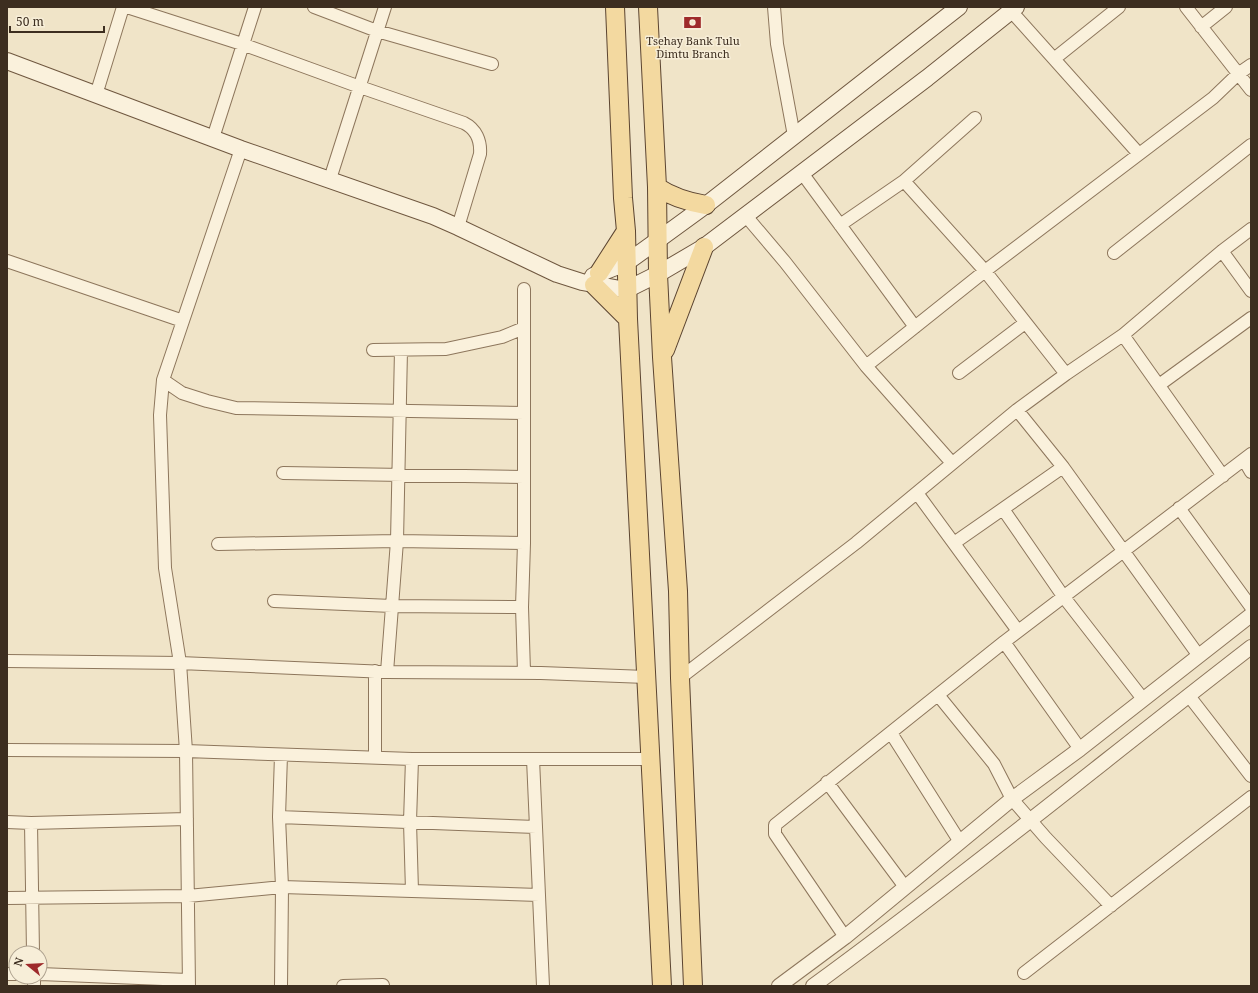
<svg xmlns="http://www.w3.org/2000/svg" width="1258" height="993" font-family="'Noto Serif',serif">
<rect width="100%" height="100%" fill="#f0e4c8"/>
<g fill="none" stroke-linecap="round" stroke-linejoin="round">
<defs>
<path id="minor" d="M 127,7 L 242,44 L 360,87 L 464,123 C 476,129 481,141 480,154 L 458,227
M 314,7 L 377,31 L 492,64
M 774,7 L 777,44 L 794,136
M 1186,7 L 1251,90
M 1011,11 L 1139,154
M 1201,27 L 1226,7
M 1054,59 L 1119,7
M 96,95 L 123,7
M 213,138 L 255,7
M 802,173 L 915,327
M 330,179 L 385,7
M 904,181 L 985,271 L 1066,374
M 746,216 L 785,262 L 866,366 L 952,463
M 840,225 L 904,181 L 975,118
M 1222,251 L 1251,291
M 1114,253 L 1251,145
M 7,261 L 183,321
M 1123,335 L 1223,476
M 373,350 L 446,349 L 502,337 L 524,328
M 866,366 L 985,271 L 1213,98 L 1238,74 L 1251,65
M 959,373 L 1025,323
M 163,380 L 182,393 L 207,401 L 236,408 L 524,413
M 1159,385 L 1251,318
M 1017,410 L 1063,467 L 1199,656
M 1244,460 L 1251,472
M 283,473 L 524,477
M 917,493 L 1018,631
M 1179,508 L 1251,607
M 1003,509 L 1063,596 L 1143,699
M 954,543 L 1063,467
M 218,544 L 397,541 L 524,543
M 274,601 L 392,606 L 522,607
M 1004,642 L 1080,749
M 7,661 L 180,663 L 387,672 L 541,673 L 646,677
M 387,672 L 397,541 L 401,350
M 524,672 L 522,607 L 524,543 L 524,289
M 680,678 L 856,543 L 1017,410 L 1066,374 L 1123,335 L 1222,251 L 1251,229
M 938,695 L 994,764 L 1012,799 L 1046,838 L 1111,906
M 1189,696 L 1251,776
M 891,733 L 960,842
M 7,750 L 186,751 L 412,759 L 651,759
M 375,758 L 375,671
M 412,759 L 410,822 L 412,891 L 539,895
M 533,759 L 543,986
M 827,782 L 905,887
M 279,817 L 536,827
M 7,822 L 31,823 L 187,819
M 31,823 L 33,953
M 7,898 L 188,896 L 282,887 L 412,891
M 845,937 L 775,834 L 775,825 L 1004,642 L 1251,454
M 1024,973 L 1251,797
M 7,974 L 16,974
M 40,974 L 188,980
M 34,977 L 34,986
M 189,986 L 186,751 L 180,663 L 165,568 L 160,415 L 163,380 L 241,149
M 281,986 L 282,887 L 279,817 L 281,755
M 343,986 L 383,985"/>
<path id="tertiary" d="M 779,986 L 845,937 L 1012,799 L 1080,749 L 1251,615
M 813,986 C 962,877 1105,760 1251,647"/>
<path id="secondary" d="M 7,61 L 241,149 L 433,216 L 458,227 L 557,274 L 582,282 L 626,290 L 658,274 L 704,247 L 927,78 L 1016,7
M 593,276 L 626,263 L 658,240 L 706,205 L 959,7"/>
<path id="primary" d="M 615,7 L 623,198 L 626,231 L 628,319 L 662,986
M 648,7 L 657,187 L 658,274 L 662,357 L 678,591 L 680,678 L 693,986
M 657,187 C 672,197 688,202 706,205
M 599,273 L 626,231
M 594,285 L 628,319
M 665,350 L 704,247"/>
</defs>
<use href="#minor" stroke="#8d765c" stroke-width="14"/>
<use href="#tertiary" stroke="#8d765c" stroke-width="16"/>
<use href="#secondary" stroke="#6f573f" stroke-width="18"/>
<use href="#primary" stroke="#5b4430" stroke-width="20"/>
<use href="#minor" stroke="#faf1dc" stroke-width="12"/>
<use href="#tertiary" stroke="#faf1dc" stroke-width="14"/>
<use href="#secondary" stroke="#faf1dc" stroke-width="16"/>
<use href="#primary" stroke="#f3d9a0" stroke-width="18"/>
</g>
<defs>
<symbol id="bank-bare" viewBox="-9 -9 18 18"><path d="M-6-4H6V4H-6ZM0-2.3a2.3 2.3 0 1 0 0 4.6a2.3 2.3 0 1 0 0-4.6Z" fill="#9e2a2b" stroke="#f7eed8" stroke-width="2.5" paint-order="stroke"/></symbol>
</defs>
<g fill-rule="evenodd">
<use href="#bank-bare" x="680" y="10" width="25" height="25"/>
</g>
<g text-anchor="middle" stroke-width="3" stroke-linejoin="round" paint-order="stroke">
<g font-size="11" fill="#3d2e20" stroke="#f7eed8">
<text x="693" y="45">Tsehay Bank Tulu<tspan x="693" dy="13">Dimtu Branch</tspan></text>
</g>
</g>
<rect width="1258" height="993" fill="none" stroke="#3d2e20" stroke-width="16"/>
<g transform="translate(28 965) rotate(288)"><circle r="19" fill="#f7eed8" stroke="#ada18e"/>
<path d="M0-3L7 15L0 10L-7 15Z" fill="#9e2a2b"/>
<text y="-6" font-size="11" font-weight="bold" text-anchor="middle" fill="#3d2e20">N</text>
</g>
<path d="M10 26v6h94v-6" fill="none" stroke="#3d2e20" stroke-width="2"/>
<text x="16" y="26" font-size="12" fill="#3d2e20" stroke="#f7eed8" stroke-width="3" paint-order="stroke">50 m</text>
</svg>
